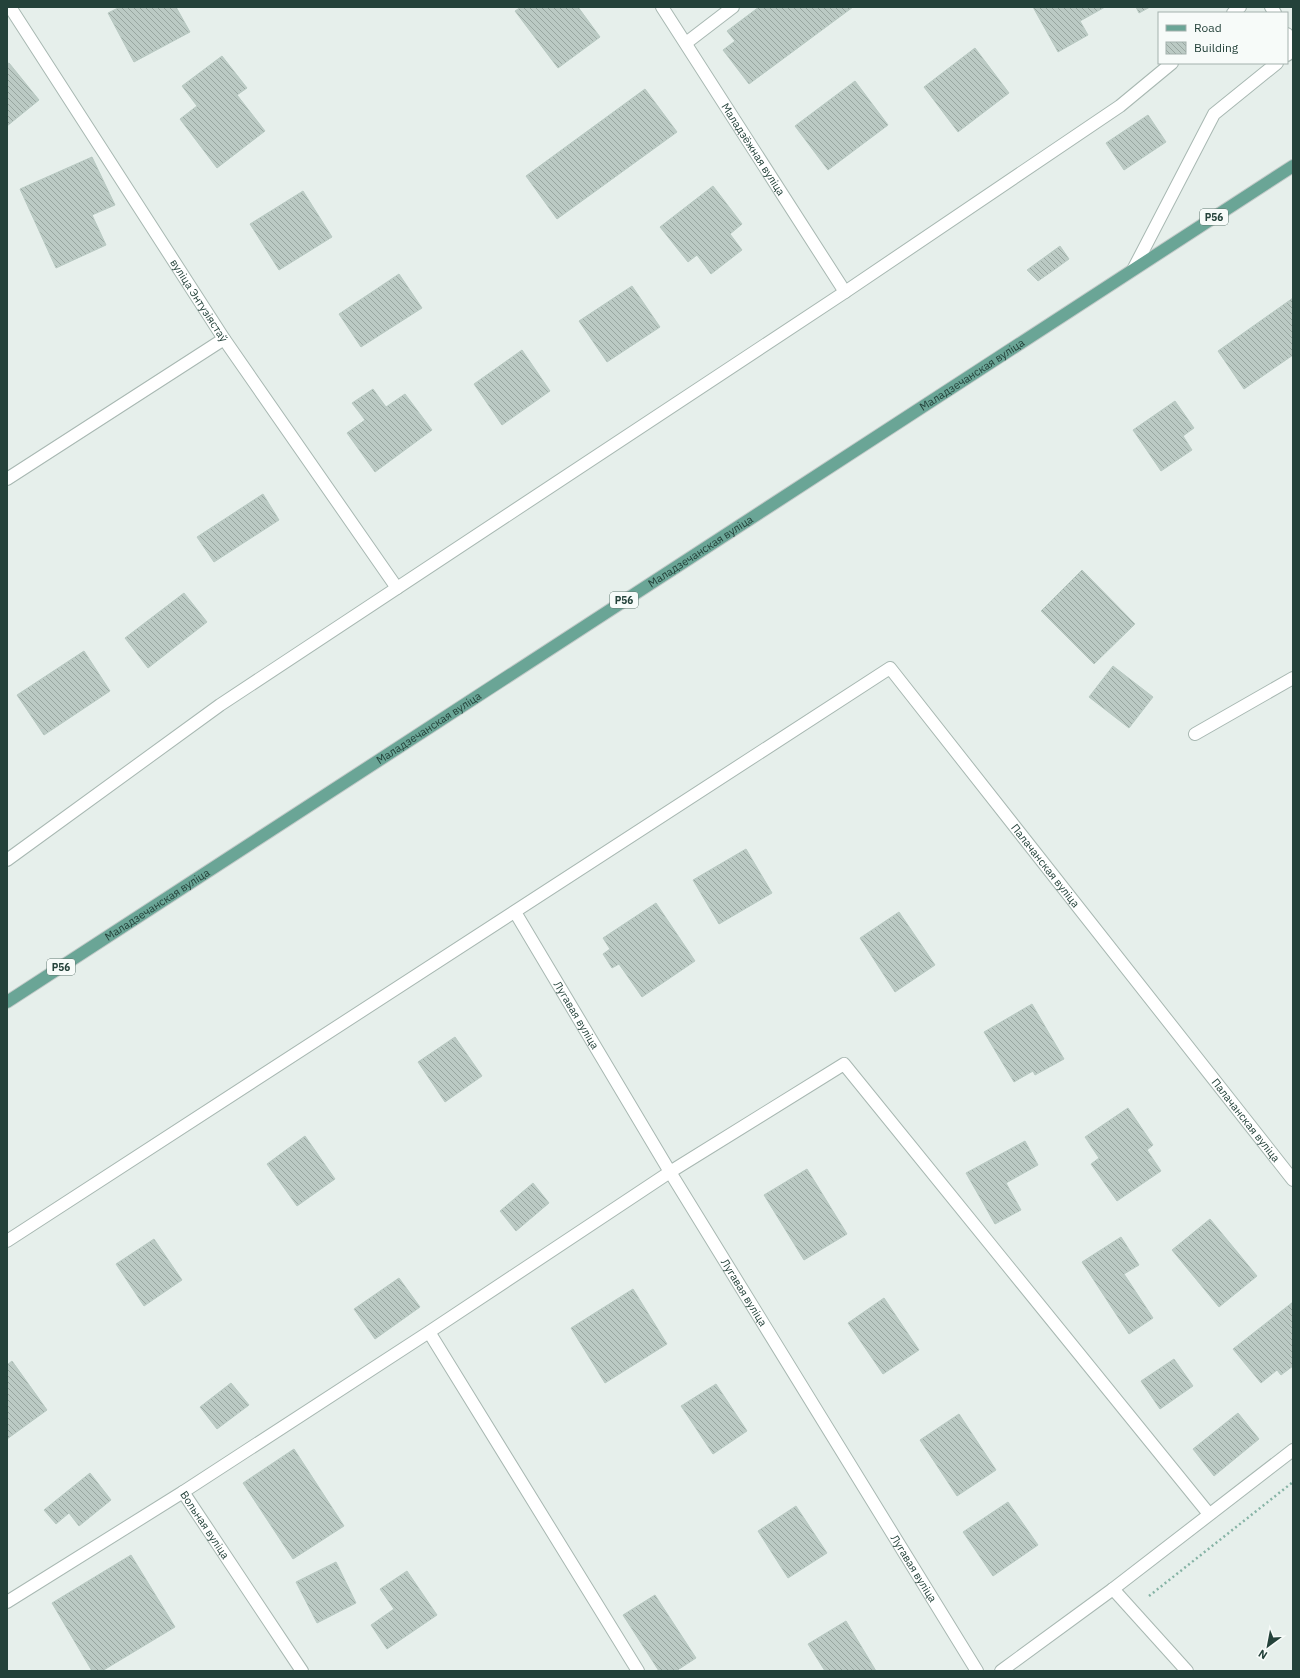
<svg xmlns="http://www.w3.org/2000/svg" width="1300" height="1678" font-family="'IBM Plex Sans',sans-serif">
<defs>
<pattern id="building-back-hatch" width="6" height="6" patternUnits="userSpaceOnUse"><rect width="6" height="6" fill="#bbcac4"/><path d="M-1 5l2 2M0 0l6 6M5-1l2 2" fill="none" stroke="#98a6a0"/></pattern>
</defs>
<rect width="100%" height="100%" fill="#e6efeb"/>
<path fill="url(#building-back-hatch)" stroke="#b8c9c2" d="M 120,7 L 176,7 L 190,32 L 134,62 L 108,13 Z
M 521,7 L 578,7 L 600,37 L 558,68 L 515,11 Z
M 759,7 L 853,7 L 749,84 L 723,50 L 735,41 L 727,31 Z
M 1033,7 L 1105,7 L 1080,21 L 1088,35 L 1058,52 Z
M 1136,7 L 1150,7 L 1139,13 Z
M 975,48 L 1009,93 L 958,132 L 924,87 Z
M 222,56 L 247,88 L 237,95 L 265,131 L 217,168 L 180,119 L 197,106 L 182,86 Z
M 9,63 L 39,100 L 7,126 L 7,64 Z
M 855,81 L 888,125 L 828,170 L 795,126 Z
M 645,89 L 677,132 L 557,219 L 526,176 Z
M 1148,115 L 1166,142 L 1124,170 L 1106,143 Z
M 92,157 L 115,205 L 92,215 L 106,245 L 56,268 L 20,189 Z
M 713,186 L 742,224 L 730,234 L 742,250 L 711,274 L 697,255 L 688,262 L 660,227 Z
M 303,191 L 332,237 L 279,270 L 250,224 Z
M 1060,246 L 1069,259 L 1051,272 L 1038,281 L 1027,270 Z
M 399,274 L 422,308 L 361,347 L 339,314 Z
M 632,286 L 660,327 L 607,362 L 579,321 Z
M 1293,298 L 1293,355 L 1244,389 L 1218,351 Z
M 522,350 L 550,391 L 502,425 L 474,384 Z
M 373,389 L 386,407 L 405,394 L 432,430 L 375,472 L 347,433 L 365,420 L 352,403 Z
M 1175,401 L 1194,428 L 1183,436 L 1192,450 L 1161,471 L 1133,430 Z
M 263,494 L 279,520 L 214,562 L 197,537 Z
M 1082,570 L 1135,624 L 1094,664 L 1041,611 Z
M 184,593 L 207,622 L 148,668 L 125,638 Z
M 84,651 L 110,691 L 44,735 L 17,695 Z
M 1113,666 L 1153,697 L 1129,728 L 1089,697 Z
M 746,849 L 772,893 L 719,924 L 693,880 Z
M 656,903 L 695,961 L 642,997 L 619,964 L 612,968 L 603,954 L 610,949 L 603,938 Z
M 899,912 L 935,965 L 895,992 L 860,938 Z
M 1032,1004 L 1064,1059 L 1035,1075 L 1033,1071 L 1014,1082 L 984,1032 Z
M 455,1037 L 482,1076 L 445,1102 L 418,1062 Z
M 1128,1108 L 1153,1145 L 1147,1150 L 1161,1171 L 1117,1201 L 1091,1164 L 1099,1158 L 1085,1137 Z
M 305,1136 L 335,1179 L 297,1206 L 267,1164 Z
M 1025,1141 L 1038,1165 L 1006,1183 L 1021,1210 L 995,1224 L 966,1173 Z
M 807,1169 L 847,1234 L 804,1260 L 764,1195 Z
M 533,1183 L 549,1203 L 516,1231 L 500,1211 Z
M 1210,1219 L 1257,1276 L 1219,1307 L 1172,1250 Z
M 1121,1237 L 1139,1265 L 1124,1274 L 1153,1318 L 1129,1334 L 1082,1262 Z
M 154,1239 L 182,1280 L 144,1306 L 116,1264 Z
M 399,1278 L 420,1307 L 375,1339 L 354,1309 Z
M 633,1289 L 667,1344 L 605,1383 L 571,1328 Z
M 884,1298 L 919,1350 L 883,1374 L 848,1323 Z
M 1293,1302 L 1293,1366 L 1281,1375 L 1277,1370 L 1261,1383 L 1233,1349 Z
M 1174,1359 L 1193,1386 L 1160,1409 L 1141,1381 Z
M 12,1361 L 47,1410 L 7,1439 L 7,1365 Z
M 231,1383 L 249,1405 L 217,1429 L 200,1407 Z
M 716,1384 L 747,1431 L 713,1454 L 681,1406 Z
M 1238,1413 L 1259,1439 L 1214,1476 L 1193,1449 Z
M 959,1414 L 996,1470 L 957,1496 L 920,1440 Z
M 294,1449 L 344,1526 L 293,1559 L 243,1483 Z
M 90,1473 L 111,1500 L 79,1526 L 69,1513 L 56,1524 L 44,1510 Z
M 1008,1502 L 1038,1545 L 993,1576 L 963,1532 Z
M 796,1506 L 827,1553 L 788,1578 L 758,1531 Z
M 131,1555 L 175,1627 L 102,1671 L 92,1671 L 52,1603 Z
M 336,1562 L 356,1603 L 317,1623 L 296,1582 Z
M 407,1571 L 437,1615 L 387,1649 L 371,1625 L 394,1609 L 380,1589 Z
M 655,1595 L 696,1658 L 676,1671 L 659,1671 L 623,1615 Z
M 846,1621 L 876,1671 L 825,1671 L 808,1644 Z"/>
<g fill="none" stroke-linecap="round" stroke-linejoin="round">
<defs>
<path id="lane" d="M 1287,55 L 1293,50
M 1134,268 L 1214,114 L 1277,63
M 7,479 L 224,339
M 429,1332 L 638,1671
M 183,1492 L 429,1332 L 670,1172 L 844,1064 L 1209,1514"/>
<g id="street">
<path id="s1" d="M 10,7 L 224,339 L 397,588"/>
<path id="s2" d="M 662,7 L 845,292"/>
<path d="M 1271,7 L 1275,13"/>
<path d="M 1233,13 L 1240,7"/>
<path d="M 1287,34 L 1293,44"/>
<path d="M 686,43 L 733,7"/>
<path d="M 1195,734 L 1293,678"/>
<path d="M 7,860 L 220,705 L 845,292 L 1120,106 L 1172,63"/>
<path id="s3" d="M 515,912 L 670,1172 L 977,1671"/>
<path id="s4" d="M 7,1241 L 890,668 L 1293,1180"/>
<path d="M 1113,1589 L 1187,1671"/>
<path id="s5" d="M 7,1602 L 183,1492 L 302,1671"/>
<path d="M 1001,1671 L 1113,1589 L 1293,1450"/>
</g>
<g id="primary">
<path id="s6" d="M 7,1002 L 1293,166"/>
</g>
</defs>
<use href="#lane" stroke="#a8b8b2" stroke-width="14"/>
<use href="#street" stroke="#a8b8b2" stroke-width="14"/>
<use href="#primary" stroke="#c2cac8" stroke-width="14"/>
<path stroke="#86b3a5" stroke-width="2.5" stroke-dasharray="2 3" stroke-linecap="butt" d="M 1149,1596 L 1293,1482"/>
<use href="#lane" stroke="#fff" stroke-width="12"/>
<use href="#street" stroke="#fff" stroke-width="12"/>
<use href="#primary" stroke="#6aa596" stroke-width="12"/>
</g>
<g text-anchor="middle" stroke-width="4" stroke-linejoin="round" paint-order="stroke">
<g fill="#f7fbf9" stroke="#637a73" stroke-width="1">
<rect x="1200" y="209" width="28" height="16" rx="3"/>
<rect x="610" y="592" width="28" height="16" rx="3"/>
<rect x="47" y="959" width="28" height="16" rx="3"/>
</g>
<g font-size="10" font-weight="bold" fill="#24423a">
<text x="1214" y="221">Р56</text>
<text x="624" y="604">Р56</text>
<text x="61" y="971">Р56</text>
</g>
<g font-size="11" fill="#24423a" stroke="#f7fbf9">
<text dy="4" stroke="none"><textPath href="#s2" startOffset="169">Маладзёжная вуліца</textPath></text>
<text dy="4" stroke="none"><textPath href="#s1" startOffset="349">вуліца Энтузіястаў</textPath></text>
<text dy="4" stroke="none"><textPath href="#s6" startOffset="1151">Маладзечанская вуліца</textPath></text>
<text dy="4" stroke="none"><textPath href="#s6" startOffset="827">Маладзечанская вуліца</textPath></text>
<text dy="4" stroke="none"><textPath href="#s6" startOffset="503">Маладзечанская вуліца</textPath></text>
<text dy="4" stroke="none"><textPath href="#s4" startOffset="1304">Палачанская вуліца</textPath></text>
<text dy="4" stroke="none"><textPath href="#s6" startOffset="179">Маладзечанская вуліца</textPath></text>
<text dy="4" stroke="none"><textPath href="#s3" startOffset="120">Лугавая вуліца</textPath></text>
<text dy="4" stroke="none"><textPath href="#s4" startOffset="1628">Палачанская вуліца</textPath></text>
<text dy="4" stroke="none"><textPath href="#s3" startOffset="444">Лугавая вуліца</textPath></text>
<text dy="4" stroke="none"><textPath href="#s5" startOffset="247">Вольная вуліца</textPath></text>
<text dy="4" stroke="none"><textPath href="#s3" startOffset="768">Лугавая вуліца</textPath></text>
</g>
</g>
<rect width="1300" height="1678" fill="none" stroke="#24423a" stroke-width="16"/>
<rect x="1158" y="12" width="130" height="52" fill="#f7fbf9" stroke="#a3b1ad"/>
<rect x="1166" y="25" width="20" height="6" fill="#6aa596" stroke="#a3b1ad"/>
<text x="1194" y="32" font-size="12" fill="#24423a">Road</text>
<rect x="1166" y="42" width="20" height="12" fill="url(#building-back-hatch)" stroke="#a3b1ad"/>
<text x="1194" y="52" font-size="12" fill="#24423a">Building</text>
<g transform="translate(1268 1646) rotate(212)" stroke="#f7fbf9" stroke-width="3" paint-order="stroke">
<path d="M0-3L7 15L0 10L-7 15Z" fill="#24423a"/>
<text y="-6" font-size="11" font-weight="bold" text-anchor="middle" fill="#24423a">N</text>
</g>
</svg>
